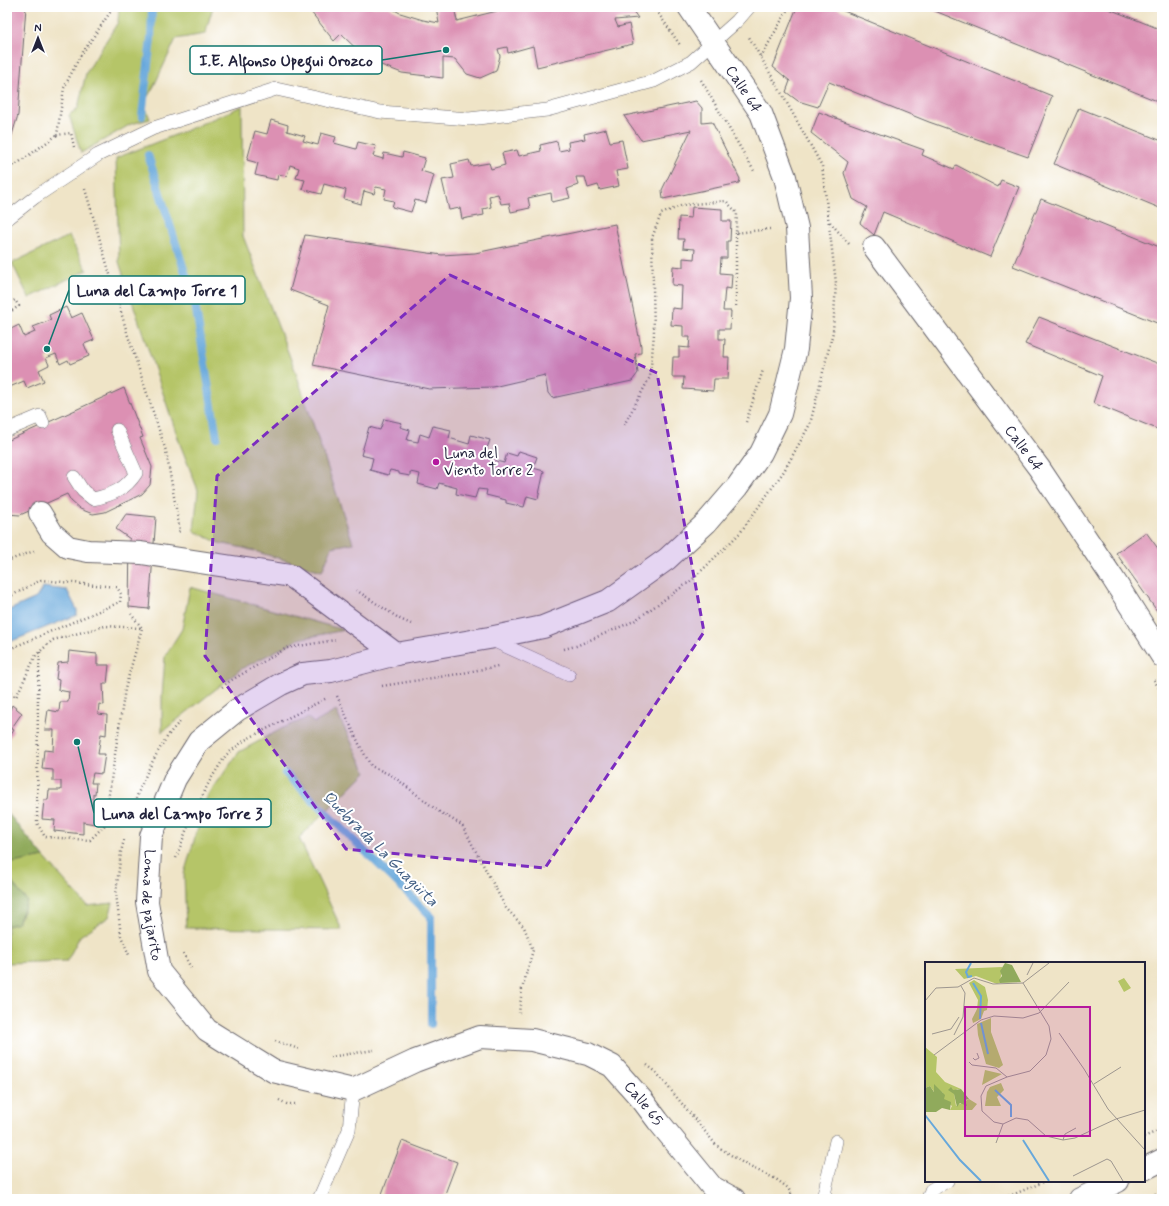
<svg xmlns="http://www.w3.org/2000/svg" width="1169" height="1206" font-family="Mynerve,sans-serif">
<rect width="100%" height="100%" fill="#fff"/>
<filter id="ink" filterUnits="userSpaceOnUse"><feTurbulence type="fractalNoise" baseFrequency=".025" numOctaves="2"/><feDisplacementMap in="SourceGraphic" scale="8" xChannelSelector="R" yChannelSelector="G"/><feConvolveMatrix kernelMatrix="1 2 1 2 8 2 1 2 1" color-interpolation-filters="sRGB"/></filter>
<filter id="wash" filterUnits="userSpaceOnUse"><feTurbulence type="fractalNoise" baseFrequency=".012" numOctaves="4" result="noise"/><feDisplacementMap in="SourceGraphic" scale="16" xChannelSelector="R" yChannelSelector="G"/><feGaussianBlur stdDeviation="0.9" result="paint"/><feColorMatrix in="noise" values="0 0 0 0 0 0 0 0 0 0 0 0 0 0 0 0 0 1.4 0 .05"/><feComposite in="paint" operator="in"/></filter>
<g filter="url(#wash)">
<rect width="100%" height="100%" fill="#efe4c7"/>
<path fill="#b5c567" stroke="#6c7451" d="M 119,7 L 213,7 L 205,34 L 176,39 L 154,86 L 144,103 L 150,119 L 131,124 L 81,153 L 69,115 L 78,108 L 86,73 L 118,22 Z
M 242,106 L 243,236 L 295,370 L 353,543 L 332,547 L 322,571 L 244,548 L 219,543 L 194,531 L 198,490 L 180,444 L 119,262 L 116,158 L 185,131 Z
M 69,236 L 87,270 L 29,298 L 12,263 Z
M 190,587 L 344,630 L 299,639 L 241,669 L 162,732 L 162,697 L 165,656 L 182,629 Z
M 336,711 L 366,772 L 299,838 L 342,930 L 186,928 L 184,874 L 207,797 L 239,752 L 283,728 L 308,718 L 314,723 Z
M 44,857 L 87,906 L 113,903 L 109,917 L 80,936 L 67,961 L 7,963 L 7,926 L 18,923 L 27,901 L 9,879 L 7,875 L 7,864 Z"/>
<path fill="#90aa5c" stroke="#59664c" d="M 7,812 L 44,857 L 7,864 Z
M 7,875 L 9,879 L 27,901 L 18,923 L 7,926 Z"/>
<path fill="#67a8db" stroke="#44658b" d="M 43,587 L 67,590 L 77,610 L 77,615 L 7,643 L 7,611 L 36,598 Z"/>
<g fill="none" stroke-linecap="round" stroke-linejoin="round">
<path stroke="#67a8db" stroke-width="8" d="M 142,116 L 151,39 L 152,7
M 148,155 L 195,304 L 217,437
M 285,773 L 431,916 L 431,1024"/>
</g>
<g id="blocks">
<path fill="#dc90b3" d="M 7,7 L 26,7 L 18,115 L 11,138 L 7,145 Z
M 307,7 L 389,7 L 400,13 L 423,20 L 439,23 L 436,7 L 454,7 L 457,21 L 513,7 L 630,7 L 638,18 L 615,20 L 618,27 L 629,24 L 633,44 L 537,67 L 533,46 L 508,53 L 507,47 L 498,49 L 500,56 L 496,71 L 480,78 L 467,74 L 455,59 L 443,58 L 443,78 L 402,73 L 368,60 L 341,34 L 334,41 Z
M 797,7 L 834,7 L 1052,96 L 1028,157 L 929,122 L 829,82 L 818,107 L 798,101 L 786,92 L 790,81 L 773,67 Z
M 925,7 L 1104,7 L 1162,30 L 1162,103 Z
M 696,101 L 702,108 L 702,123 L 712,122 L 740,179 L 739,183 L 663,199 L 662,190 L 691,130 L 641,140 L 624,116 Z
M 1079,108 L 1162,141 L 1162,209 L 1054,164 Z
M 819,112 L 924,150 L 922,155 L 954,169 L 956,165 L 998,187 L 1001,180 L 1019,187 L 990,257 L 883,212 L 874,235 L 860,223 L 867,207 L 853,199 L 844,173 L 848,162 L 811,133 Z
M 271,120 L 288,125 L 287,131 L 305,136 L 303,141 L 318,145 L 321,133 L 336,137 L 334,143 L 356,149 L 358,142 L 376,146 L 373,156 L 383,159 L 384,153 L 402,157 L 403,152 L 425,158 L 421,171 L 434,175 L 426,203 L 415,200 L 411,212 L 392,207 L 394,201 L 384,199 L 386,189 L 376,187 L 374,194 L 364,191 L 361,204 L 344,199 L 346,190 L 324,184 L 321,194 L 302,189 L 305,180 L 296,178 L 299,168 L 290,165 L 287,176 L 278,174 L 277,180 L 255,175 L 258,163 L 247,160 L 255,131 L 267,134 Z
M 606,129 L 610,142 L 622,140 L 628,169 L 616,171 L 619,186 L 600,190 L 598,185 L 588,188 L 585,177 L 576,177 L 578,185 L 567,189 L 570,198 L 552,202 L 551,193 L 528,198 L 530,208 L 511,212 L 509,203 L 501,204 L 498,194 L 489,196 L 491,207 L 483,209 L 484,215 L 462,219 L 460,208 L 449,210 L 442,180 L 454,178 L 451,164 L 469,160 L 471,166 L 489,163 L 491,169 L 505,165 L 502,153 L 517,150 L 519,156 L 541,151 L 540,145 L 557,141 L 559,151 L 569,149 L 568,142 L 585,139 L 584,134 Z
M 1041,199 L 1162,248 L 1162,325 L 1013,266 Z
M 692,207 L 722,209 L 722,221 L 731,221 L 730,241 L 727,241 L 727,258 L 721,258 L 720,273 L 732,274 L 731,289 L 725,288 L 723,311 L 731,311 L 730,329 L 719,329 L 719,339 L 725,339 L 724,357 L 729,357 L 728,379 L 714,379 L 713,391 L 683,389 L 684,377 L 672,377 L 673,357 L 679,357 L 679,347 L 689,348 L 690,337 L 683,337 L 683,326 L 671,325 L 672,308 L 681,309 L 682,286 L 672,285 L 673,266 L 683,267 L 683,258 L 694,259 L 695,249 L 683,248 L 684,239 L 678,239 L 679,217 L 691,218 Z
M 615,224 L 641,346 L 641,353 L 635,354 L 638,373 L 632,381 L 552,398 L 548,393 L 545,375 L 493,387 L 429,389 L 313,365 L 329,305 L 290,290 L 305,235 L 442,255 L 475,253 Z
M 66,307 L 71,318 L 82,313 L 94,340 L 84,344 L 89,356 L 70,364 L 68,360 L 60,364 L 56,354 L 46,358 L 49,365 L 39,370 L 44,381 L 27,388 L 24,381 L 7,388 L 7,331 L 19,325 L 24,337 L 35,332 L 33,327 L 51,320 L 49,315 Z
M 1039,317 L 1162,365 L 1162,431 L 1093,403 L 1102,376 L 1025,344 Z
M 124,388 L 143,437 L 140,438 L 152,467 L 150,485 L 142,494 L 105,512 L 93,514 L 80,509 L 71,501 L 67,494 L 20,515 L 7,514 L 7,441 Z
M 384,419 L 402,423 L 400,427 L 410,430 L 407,440 L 418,442 L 420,434 L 429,437 L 433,426 L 451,430 L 449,438 L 469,444 L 471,435 L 490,440 L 486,451 L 497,453 L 496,461 L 504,463 L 507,453 L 517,456 L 519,451 L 537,457 L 533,468 L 544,471 L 538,499 L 527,496 L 524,507 L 506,503 L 506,500 L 486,495 L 487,490 L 478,489 L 475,498 L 456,494 L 457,488 L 439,483 L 437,489 L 418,484 L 420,474 L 410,472 L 410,476 L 399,474 L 399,472 L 390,470 L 388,475 L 370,470 L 373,458 L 361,455 L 369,427 L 380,430 Z
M 126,514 L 156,517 L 149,609 L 129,607 L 130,539 L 116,529 Z
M 1146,532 L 1162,554 L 1162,618 L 1116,553 Z
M 69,651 L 97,654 L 97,665 L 109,665 L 107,684 L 103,684 L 104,705 L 99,704 L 98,714 L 107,715 L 106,735 L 101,734 L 98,754 L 105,754 L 102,774 L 93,773 L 91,783 L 96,783 L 95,794 L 93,794 L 93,804 L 97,805 L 95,824 L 83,822 L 83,834 L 54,831 L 55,820 L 42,819 L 44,800 L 48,800 L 49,790 L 61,790 L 61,781 L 53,781 L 53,770 L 42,769 L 44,750 L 53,751 L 54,730 L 45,730 L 48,710 L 59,712 L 60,702 L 68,702 L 69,692 L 58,690 L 59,680 L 56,679 L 58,663 L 68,662 Z
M 12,705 L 22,713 L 11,729 L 14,730 L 7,741 L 7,708 L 10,710 Z
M 402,1141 L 457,1162 L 443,1199 L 380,1199 Z"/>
</g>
</g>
<g filter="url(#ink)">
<use href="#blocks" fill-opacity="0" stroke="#6a666c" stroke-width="1"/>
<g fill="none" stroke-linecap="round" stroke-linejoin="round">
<defs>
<path id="service" d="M 7,219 L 35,197 L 98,155 L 154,128 L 276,89 L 380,112 L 469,119 L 547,110 L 654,81 L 691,62 L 737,21 L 749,7
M 7,430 L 40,416 L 43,423
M 74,477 L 83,491 L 93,499 C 112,495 126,489 136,473 L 117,430
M 490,639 L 569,675
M 319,1199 L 349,1130 L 353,1090
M 823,1199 L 836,1141
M 928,1199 L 931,1190 L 947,1181"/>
<g id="minor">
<path id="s1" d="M 874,247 L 1039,468 L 1112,577 L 1162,656"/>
<path d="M 40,513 L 52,533 L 68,547 L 88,551 L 141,553 L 291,576 L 396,654 L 489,638 L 543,627 L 608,601 L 667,559 L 706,523 L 737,487 L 761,453 L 780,414 L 796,349 L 801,298 L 797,228 L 785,177 L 761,113 L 689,7"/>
<path id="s2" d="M 396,654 L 331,671 L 303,674 L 281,684 L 237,710 L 199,741 L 175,779 L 151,836 L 147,902 L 159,971 L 207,1030 L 273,1071 L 353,1090 L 415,1061 L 480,1037 L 532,1040 L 588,1054 L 612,1066 L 643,1101 L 658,1121 L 712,1187 L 734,1199"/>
<path d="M 1144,1169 L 1162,1160"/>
<path d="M 1080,1199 L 1118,1181"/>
</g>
</defs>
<use href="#service" stroke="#6a666c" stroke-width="14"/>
<use href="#minor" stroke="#6a666c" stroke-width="24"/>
<path stroke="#6a666c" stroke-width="2.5" stroke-dasharray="1 3" stroke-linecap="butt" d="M 654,7 L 680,45
M 761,57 L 789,7
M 701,80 L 754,171
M 74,147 L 71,133 L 57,135 L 64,88 L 79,58 L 111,11 L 112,7
M 7,171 L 57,135
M 85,189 L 128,336 L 166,451 L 180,531 L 178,532
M 830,222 L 849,244
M 736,233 L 736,306
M 7,278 L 10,273
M 7,305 L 15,300 L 19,306 L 7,314
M 746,422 L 763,370
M 624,425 L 650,377 L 654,334 L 652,238 L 661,214 L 683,205 L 726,201 L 737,213 L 736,233 L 770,229
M 7,561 L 34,551
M 356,590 L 400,619 L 411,624
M 7,601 L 9,597 L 41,580 L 117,587 L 121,594 L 120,602 L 7,650
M 564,649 L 576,646 L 634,621 L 692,580 L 740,533 L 784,471 L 810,424 L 833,332 L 836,283 L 822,166 L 782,94 L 749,37
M 40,652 L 38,693 L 37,823 L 45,837 L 90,840 L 104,826 L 125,689 L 142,628
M 1154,680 L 1162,693
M 382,686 L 458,674 L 498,666
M 222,687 L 230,681 L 287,648 L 335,640
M 7,691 L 16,697 L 36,655 L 53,640 L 105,626 L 142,628 L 131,614
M 337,696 L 360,746 L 371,766 L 393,776 L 438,811 L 462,825 L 506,908 L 524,927 L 533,950 L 522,989 L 519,1013
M 131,814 C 137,791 161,738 180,722
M 124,840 L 121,852 L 116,893 L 121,936 L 129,955
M 176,858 L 186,831 L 209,782 L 226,755 L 245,740 L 327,698
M 183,953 L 191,968
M 275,1041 L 299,1049
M 330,1057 L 374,1050
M 647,1065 L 655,1071 L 717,1146 L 748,1166 L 776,1179 L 788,1188 L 794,1199
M 279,1100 L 287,1104 L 297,1104
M 1144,1137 L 1162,1129
M 997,1199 L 1012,1195 L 1046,1181
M 1144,1199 L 1162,1191"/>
<use href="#service" stroke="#fff" stroke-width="13"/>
<use href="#minor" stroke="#fff" stroke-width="22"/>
</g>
</g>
<path fill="#7b2cbf" fill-opacity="0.2" stroke="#7b2cbf" stroke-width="3" stroke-dasharray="8 5" stroke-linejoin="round" d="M 450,275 L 657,373 L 704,632 L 545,868 L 346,849 L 205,656 L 217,476 Z"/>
<circle fill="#b5179e" stroke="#fff" stroke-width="1.5" cx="436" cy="462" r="4"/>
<g text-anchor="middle" stroke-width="4" stroke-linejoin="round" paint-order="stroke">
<g font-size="15" fill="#22223b" stroke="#fff">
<text transform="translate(744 89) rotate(57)" y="5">Calle 64</text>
<text dy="5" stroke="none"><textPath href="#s1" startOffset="251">Calle 64</textPath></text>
<text dy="5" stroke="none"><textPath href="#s2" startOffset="396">Loma de pajarito</textPath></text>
<text dy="5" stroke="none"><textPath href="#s2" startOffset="1022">Calle 65</textPath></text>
</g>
<g font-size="15" fill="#22223b" stroke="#fff" text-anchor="start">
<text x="444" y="458">Luna del<tspan x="444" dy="17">Viento Torre 2</tspan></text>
</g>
<g font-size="16" font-style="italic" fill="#415e83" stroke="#fff">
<text transform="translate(381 848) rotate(45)" y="6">Quebrada La Guagüita</text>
</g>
</g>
<g transform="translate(925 962)">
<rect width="220" height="220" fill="#efe4c7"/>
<path d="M 77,5 L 75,21 L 72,22 L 51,14 L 39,17 L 30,7 ZM 199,16 L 206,26 L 199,30 L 193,19 ZM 49,18 L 60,25 L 63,38 L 62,48 L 59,49 L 56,57 L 48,61 L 47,57 L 52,47 L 53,38 L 44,21 ZM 66,56 L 66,70 L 78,103 L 74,106 L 61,102 L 53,73 L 52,62 ZM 0,85 L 12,95 L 11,110 L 20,120 L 36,127 L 32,127 L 29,131 L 31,144 L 44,137 L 52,142 L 47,148 L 25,148 L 27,144 L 18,137 L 18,131 L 10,126 L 10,131 L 5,124 L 0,126 ZM 60,108 L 77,112 L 57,123 ZM 76,121 L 79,128 L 72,135 L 76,144 L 60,144 L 62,130 L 65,125 Z" fill="#b5c567"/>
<path d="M 80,1 L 87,3 L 96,20 L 75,21 L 74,18 L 77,14 L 75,9 ZM 9,122 L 20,133 L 19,137 L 26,140 L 25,148 L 17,146 L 11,150 L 0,150 L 0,126 L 5,124 L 9,130 ZM 26,125 L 28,128 L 36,127 L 44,137 L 40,138 L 42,144 L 35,141 L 32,145 L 29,132 L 23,128 Z" fill="#90aa5c"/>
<path fill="none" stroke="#67a8db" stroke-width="2" d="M 46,1 L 41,10 L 43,15 L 47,14M 48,21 L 56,34 L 55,57M 56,61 L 63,92M 70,128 L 86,143 L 86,155M 0,153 L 35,198 L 56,219M 98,178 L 124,219"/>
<path fill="none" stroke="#9d968f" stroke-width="1" d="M 102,13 L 108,1M 0,39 L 11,26 L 33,25 L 49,16 L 68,22 L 98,21 L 124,1M 134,71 L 159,107 L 183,147 L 220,188M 7,72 L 26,67 L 34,55M 29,73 L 38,55 L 40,31 L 36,24M 9,93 L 56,58 L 69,54 L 98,56 L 114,51 L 144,20M 48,96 L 50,98 L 54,96 L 52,91M 44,100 L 47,103 L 71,106 L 82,115 L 105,109 L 121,93 L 126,77 L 124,64 L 98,21M 82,115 L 61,124 L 56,134 L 57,149 L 69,160 L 78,162 L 91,156 L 103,158 L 121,174 L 138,178 L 150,176 L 191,157 L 220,148M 169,122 L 196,105M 138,178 L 140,172 L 151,166M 71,181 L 78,162M 148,214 L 182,197 L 186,199 L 198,219"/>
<path fill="#b5179e" fill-opacity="0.15" stroke="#b5179e" stroke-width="2" d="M 40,45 L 165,45 L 165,174 L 40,174 Z"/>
<rect width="220" height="220" fill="none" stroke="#22223b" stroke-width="2"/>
</g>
<path fill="none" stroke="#0f766e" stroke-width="1.5" d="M446 50L382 60M47 349L69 290M77 742L94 813"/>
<g fill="#0f766e" stroke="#fff" stroke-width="1.5">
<circle cx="446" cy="50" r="4"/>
<circle cx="47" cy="349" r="4"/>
<circle cx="77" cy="742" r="4"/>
</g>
<g fill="#fff" stroke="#0f766e" stroke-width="1.5">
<rect x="190" y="46" width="192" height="28" rx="4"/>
<rect x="69" y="276" width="176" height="28" rx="4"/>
<rect x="94" y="799" width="177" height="28" rx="4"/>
</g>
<g font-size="16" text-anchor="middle" font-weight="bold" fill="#22223b">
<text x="286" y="66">I.E. Alfonso Upegui Orozco</text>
<text x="157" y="296">Luna del Campo Torre 1</text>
<text x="182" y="819">Luna del Campo Torre 3</text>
</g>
<rect width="1169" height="1206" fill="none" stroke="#fff" stroke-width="24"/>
<g transform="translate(38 38)" stroke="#ffffff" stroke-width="3" paint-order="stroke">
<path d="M0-3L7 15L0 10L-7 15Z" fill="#22223b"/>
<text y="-6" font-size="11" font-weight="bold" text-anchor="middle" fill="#22223b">N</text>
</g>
</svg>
